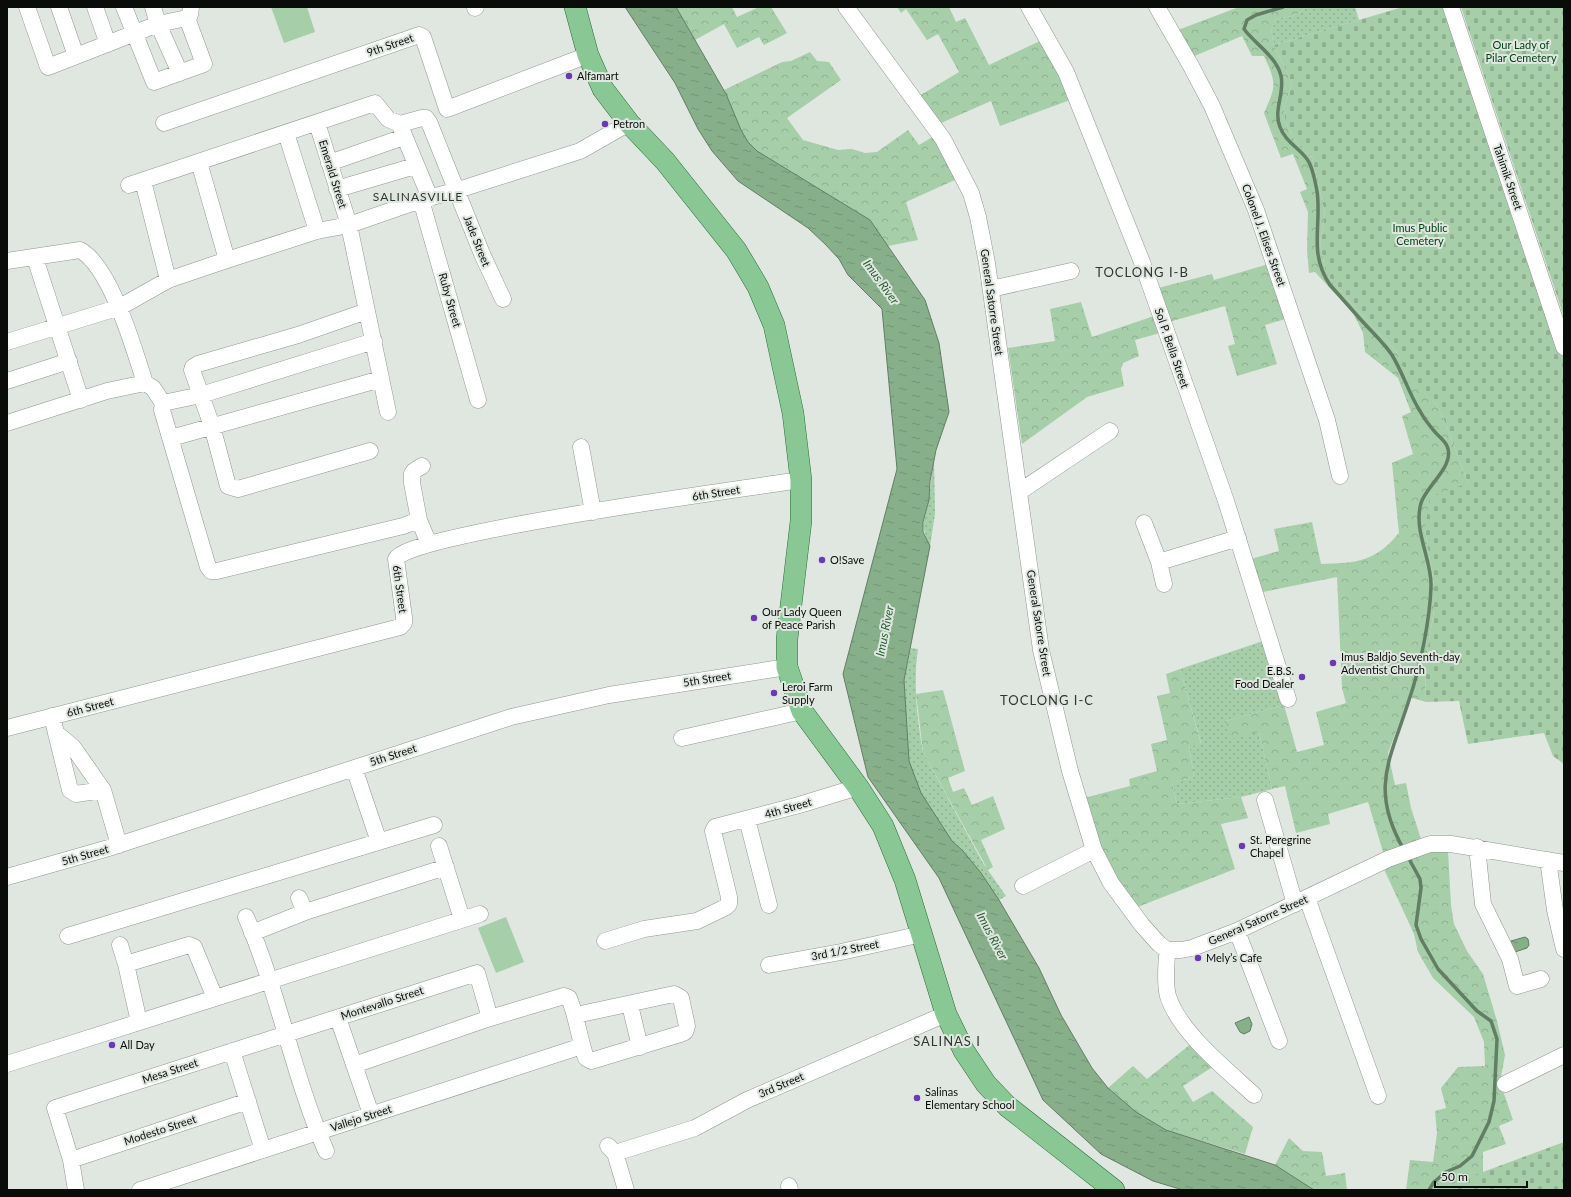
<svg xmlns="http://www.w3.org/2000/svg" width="1571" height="1197" font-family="Lato,sans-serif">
<defs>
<pattern id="grass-dots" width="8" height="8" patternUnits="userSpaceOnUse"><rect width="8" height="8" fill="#a6cea8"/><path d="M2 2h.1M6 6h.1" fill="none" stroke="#8eb08f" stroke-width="1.8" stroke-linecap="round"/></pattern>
<pattern id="forest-crowns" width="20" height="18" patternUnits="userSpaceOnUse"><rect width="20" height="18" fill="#a6cea8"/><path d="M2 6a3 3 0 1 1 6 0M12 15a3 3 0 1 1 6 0" fill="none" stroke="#8eb08f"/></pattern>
<pattern id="cemetery-stones" width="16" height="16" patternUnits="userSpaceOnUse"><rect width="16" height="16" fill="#a6cea8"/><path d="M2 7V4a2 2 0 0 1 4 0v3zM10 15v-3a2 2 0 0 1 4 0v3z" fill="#8eb08f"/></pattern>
<pattern id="water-ripples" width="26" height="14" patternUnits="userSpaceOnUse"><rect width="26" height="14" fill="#87af8a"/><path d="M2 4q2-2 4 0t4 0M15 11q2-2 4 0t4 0" fill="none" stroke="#739576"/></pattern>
</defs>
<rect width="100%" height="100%" fill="#e0e7e1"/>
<path fill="url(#grass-dots)" d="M 1306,7 L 1355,7 L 1359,20 L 1274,45 L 1271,30 L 1276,19 C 1287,17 1299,16 1306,7 Z
M 934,461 L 935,514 L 930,546 C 919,522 925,522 929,500 C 931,487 931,474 934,461 Z
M 1263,641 L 1284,705 L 1226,721 L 1259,732 L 1272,789 L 1241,797 L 1177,804 L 1172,783 L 1194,777 L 1189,746 L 1201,743 L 1180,669 Z
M 911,648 L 918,649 C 913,683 917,719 923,752 L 983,863 L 1006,896 L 999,900 L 981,873 L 963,851 L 952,841 L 936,818 L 920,793 L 914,776 L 909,761 L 907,741 L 904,680 Z"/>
<path fill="url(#forest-crowns)" d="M 676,7 L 732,7 L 737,17 L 759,7 L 771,7 L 787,33 L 764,45 L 759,37 L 737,48 L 724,24 L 695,40 Z
M 897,7 L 949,7 L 956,22 L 965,18 L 989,65 L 1042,40 L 1070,100 L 1000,126 L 991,101 L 941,123 L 919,96 L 959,72 L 938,34 L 927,40 L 906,9 L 901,13 Z
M 1239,7 L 1306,7 C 1299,16 1287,17 1276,19 L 1271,30 L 1274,45 L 1292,83 L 1284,108 L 1285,121 L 1297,144 L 1312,158 L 1325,213 L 1320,243 L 1326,273 L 1347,299 L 1396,351 L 1412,382 L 1435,403 L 1444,420 L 1468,483 L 1425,530 L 1434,585 L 1434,611 L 1425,665 L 1426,702 L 1409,697 L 1388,753 L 1395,785 L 1406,783 L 1411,808 L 1421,839 L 1384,855 L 1368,802 L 1328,814 L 1330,824 L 1296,833 L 1285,786 L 1272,789 L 1259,732 L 1231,739 L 1226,721 L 1284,705 L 1297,752 L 1324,745 L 1316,712 L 1346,703 L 1342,688 L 1337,577 L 1263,592 L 1251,559 L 1279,551 L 1274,529 L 1312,522 L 1321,564 C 1357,563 1375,562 1399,533 L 1392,463 L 1413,454 L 1402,416 L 1411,412 L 1398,378 L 1365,352 L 1363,333 L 1353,313 L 1315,272 L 1309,273 L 1307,250 L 1308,212 L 1300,192 L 1307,189 L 1293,154 L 1281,158 L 1264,113 C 1276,86 1277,84 1264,56 L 1252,56 L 1242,36 L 1192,57 L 1178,30 Z
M 810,52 L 817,61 L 829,62 L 841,80 L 787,118 L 803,140 L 838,150 L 852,149 L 865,153 L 877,152 L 908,130 L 919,145 L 934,136 L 957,179 L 906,202 L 918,240 L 888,246 L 870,220 L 757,151 L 748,142 L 741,130 L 724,90 L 782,62 L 791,61 Z
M 1272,263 L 1289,318 L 1265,325 L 1277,364 L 1237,376 L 1228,346 L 1235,344 L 1225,306 L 1169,322 L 1158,288 L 1212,274 L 1214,280 Z
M 1081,302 L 1092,337 L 1154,316 L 1160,333 L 1135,340 L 1139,356 L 1123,363 L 1121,369 L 1124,386 L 1087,397 L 1022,444 L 1008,348 L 1055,341 L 1050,309 Z
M 1180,669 L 1201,744 L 1189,747 L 1194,777 L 1172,783 L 1177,804 L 1241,797 L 1248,818 L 1221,824 L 1235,869 L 1135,908 L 1099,846 L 1084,798 L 1130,786 L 1129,779 L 1157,771 L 1151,744 L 1167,740 L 1157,696 L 1170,693 L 1166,674 Z
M 943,690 L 965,771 L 948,778 L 953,792 L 964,788 L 972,805 L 993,796 L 1005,829 L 981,840 L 993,867 L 988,870 L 923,752 L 916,694 Z
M 1448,851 L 1451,905 L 1454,924 L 1467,951 L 1483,974 L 1497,1021 L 1505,1055 L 1500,1082 L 1513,1120 L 1499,1126 L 1506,1144 L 1483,1152 L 1483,1173 L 1448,1186 L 1445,1190 L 1406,1190 L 1410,1160 L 1433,1162 L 1437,1133 L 1435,1111 L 1446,1108 L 1441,1088 L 1458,1067 L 1485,1066 L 1484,1042 L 1474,1017 L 1433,978 L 1418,952 L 1414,934 L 1383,867 L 1421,852 Z
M 1192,1043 L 1214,1066 L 1183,1086 L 1193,1102 L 1212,1091 L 1253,1127 L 1245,1154 L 1166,1130 L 1136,1112 L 1108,1088 L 1133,1066 L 1147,1079 Z
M 1289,1138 L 1303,1151 L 1322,1152 L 1326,1176 L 1345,1173 L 1347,1190 L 1314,1190 L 1275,1165 Z"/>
<path fill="url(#cemetery-stones)" d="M 1403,7 L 1447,7 L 1564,358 L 1564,764 L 1553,756 L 1544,733 L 1468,744 L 1459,701 L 1426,702 L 1425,665 L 1434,611 L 1434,585 L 1425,530 L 1430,497 L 1468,483 L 1444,420 L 1435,403 L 1411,382 L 1396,351 L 1347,299 L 1326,273 L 1320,243 L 1325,213 L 1312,158 L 1297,144 L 1285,121 L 1284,108 L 1292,83 L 1274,45 Z
M 1461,7 L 1564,7 L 1564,317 Z
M 1564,1142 L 1564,1190 L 1445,1190 L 1448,1186 L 1464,1179 Z"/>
<path fill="#a6cea8" d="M 271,7 L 307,7 L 315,32 L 284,43 Z
M 506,917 L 524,962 L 496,973 L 478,928 Z"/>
<path fill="url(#water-ripples)" stroke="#627e64" d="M 625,7 L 676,7 L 726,94 L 741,130 L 748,142 L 757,151 L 870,220 L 925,300 L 939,343 L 949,412 L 936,450 L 930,481 L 929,500 L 923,522 L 923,532 L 930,546 L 904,680 L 909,761 L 921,793 L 952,841 L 963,851 L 981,873 L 999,900 L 1039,968 L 1061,1015 L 1092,1068 L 1108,1088 L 1136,1112 L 1166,1130 L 1275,1165 L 1314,1190 L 1183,1190 L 1153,1181 L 1101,1154 L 1043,1100 L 939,878 L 868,777 L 843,674 L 897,469 L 882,309 L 848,275 L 839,259 L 825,244 L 808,228 L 738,181 L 712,151 L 698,129 L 675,83 Z
M 1525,937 L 1528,939 L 1529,945 L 1527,948 L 1515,952 L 1510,944 L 1511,941 Z
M 1249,1017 L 1252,1024 L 1250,1031 L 1244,1034 L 1240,1032 L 1235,1023 Z"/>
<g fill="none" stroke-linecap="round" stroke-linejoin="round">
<path stroke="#627e64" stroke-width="3.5" d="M 1283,7 L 1256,15 L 1247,20 L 1244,29 C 1255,44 1277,57 1281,76 C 1285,93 1273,110 1280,127 C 1285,141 1298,147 1307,159 C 1313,167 1315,181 1317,191 C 1322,225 1308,253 1330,285 C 1341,297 1352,310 1363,322 C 1373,333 1384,343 1392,355 C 1403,373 1409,394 1420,411 C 1424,419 1429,425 1435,432 C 1438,436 1445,441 1447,446 C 1456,465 1426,486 1421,503 C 1413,531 1432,560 1431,586 C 1430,620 1420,668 1409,700 C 1390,760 1369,789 1404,850
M 1408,857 L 1420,879 L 1421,888 L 1416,925 L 1421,939 L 1438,969 L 1477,1011 L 1491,1021 L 1497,1039 L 1494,1101 L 1489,1122 L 1472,1156 L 1460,1166 L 1446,1172 L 1434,1182 L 1429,1190"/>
<defs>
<path id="minor" d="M 27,7 L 48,67 L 158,24 L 187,18 L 190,15 L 191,7
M 59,7 L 76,56
M 95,7 L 108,44
M 124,7 L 154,82 L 204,64 L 187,18
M 153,7 L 158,24 L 180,73
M 846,7 L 943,139 L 971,193 L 978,217 L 987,263 L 1041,650 L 1070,771 L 1094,850 L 1111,883 L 1122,898 L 1142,925 L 1159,944 L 1167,950 L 1181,950 L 1192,948 L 1237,931 L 1388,859 L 1430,844 L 1451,844 L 1564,863
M 1029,7 L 1066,72 L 1142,262 L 1226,501 L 1288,699
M 1157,7 L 1191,66 L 1212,106 L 1256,210 L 1327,420 L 1340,476
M 1451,7 L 1564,347
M 475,8 L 476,7
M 164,123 L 419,35 L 423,37 L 447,109 L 588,55
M 317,123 L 349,225 L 388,412
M 400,124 L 422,118 L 426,118 L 429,122 L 482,254 L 503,299
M 401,128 L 430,198
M 286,133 L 317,231
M 199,162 L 227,260
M 329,163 L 404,137
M 143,181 L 168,280
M 129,185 L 375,103 L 388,119 L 400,124
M 337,189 L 415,166
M 421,200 L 478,400
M 35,258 L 81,400
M 7,261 L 80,250 C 111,267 134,349 145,383
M 991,289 L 1071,271
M 367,311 L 298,335 L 198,364 L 193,367 L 192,370 L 212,426 L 228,486 L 238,489 L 370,451
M 7,342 L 120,307 L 168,280 L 227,260 L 317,231 L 349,225 L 421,200 L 458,190 L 580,151 L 629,123
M 7,381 L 69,361
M 163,403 L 201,395 L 374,341
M 7,423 L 107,391 L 145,383 L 153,388 L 163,403 L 162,410 L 208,567 L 211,571 L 217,571 L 403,526 L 419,520 L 429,544
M 171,438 L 381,379
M 581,447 L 593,512
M 1019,492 L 1110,431
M 419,520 L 412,483 L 412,474 L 414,471 L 422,466
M 1144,523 L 1159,562 L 1164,584
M 1159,562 L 1238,538
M 52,716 L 56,733 L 73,747 L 103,790 L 119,845
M 7,728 L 400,627 L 404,623 L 404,617 L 396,559 C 406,534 754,487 801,480
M 56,733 L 70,790 L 76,794 L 103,790
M 682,738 L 802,711
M 354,768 L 379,842
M 1265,800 L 1295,904
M 747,819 L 769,905
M 439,846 L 462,919
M 1477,847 L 1483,904 L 1510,959 L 1517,986 L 1541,979
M 1548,860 L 1555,910 L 1564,949
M 7,877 L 112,847 L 511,717 L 609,695 L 787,667
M 1023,886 L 1094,850
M 299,898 L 305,912 L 446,867
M 1307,898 L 1378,1096
M 246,917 C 279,993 293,1076 326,1151
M 1237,931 L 1279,1041
M 252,933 L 305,912
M 68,936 L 434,825
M 605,941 L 644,929 L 697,921 L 726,907 L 729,904 L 729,897 L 713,831 L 715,827 L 799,805 L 858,787
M 120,945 L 126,964 L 139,1022
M 1167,950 C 1167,964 1164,982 1168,996 C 1179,1032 1227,1070 1254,1095
M 126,964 L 189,945 L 194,947 L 215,998
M 769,965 L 841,952 L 922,934
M 630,1005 L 640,1047
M 338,1018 L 371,1114
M 232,1051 L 263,1150
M 7,1064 L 480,914
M 354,1065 L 490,1018 L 564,996 L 569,998 C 577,1017 579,1038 586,1058 L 591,1061 L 680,1034 L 685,1032 L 687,1026 L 681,998 L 674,994 L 576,1015
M 1505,1084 L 1564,1055
M 608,1146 L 615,1153 L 626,1190
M 615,1153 L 695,1128 L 747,1100 L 946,1014
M 71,1160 L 248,1101
M 789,1186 L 790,1190
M 76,1190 L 71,1160 L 55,1108 L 477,973 L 490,1018
M 140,1190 L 582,1046"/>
<path id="major" d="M 575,7 L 588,55 L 603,89 L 629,123 L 665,161 L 736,250 L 758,287 L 774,325 L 793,413 L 801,480 L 801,521 L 787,639 L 787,667 L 802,711 L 858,787 L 883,826 L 905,880 L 946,1014 L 964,1051 L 986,1084 L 1007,1106 L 1114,1190"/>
</defs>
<use href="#minor" stroke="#909791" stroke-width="17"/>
<use href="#major" stroke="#2a6e36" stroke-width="22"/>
<use href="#minor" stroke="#fff" stroke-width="16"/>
<use href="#major" stroke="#89c794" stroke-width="21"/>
</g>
<g fill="#693ab2" stroke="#e0e7e1" stroke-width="1.5">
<circle cx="569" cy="76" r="4"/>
<circle cx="605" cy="124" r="4"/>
<circle cx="822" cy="560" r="4"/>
<circle cx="754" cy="618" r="4"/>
<circle cx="1333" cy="663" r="4"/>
<circle cx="1302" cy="677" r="4"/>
<circle cx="774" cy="693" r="4"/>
<circle cx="1242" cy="846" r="4"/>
<circle cx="1198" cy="958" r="4"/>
<circle cx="112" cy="1045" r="4"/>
<circle cx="917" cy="1098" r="4"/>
</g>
<g text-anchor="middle" stroke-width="4" stroke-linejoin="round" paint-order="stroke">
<g font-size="11" fill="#0a0c0a" stroke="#e0e7e1">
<text transform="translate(390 45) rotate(-19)" y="4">9th Street</text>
<text transform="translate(333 174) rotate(73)" y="4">Emerald Street</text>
<text transform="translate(1508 177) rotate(71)" y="4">Tahimik Street</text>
<text transform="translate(1264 235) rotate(70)" y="4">Colonel J. Elises Street</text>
<text transform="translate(477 241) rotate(68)" y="4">Jade Street</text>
<text transform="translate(450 300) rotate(74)" y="4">Ruby Street</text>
<text transform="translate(992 302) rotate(82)" y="4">General Satorre Street</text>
<text transform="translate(1172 348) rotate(71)" y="4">Sol P. Bella Street</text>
<text transform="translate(716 493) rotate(-9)" y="4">6th Street</text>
<text transform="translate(400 589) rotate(82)" y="4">6th Street</text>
<text transform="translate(1039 623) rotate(81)" y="4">General Satorre Street</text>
<text transform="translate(707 679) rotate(-9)" y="4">5th Street</text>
<text transform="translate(90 707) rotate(-15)" y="4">6th Street</text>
<text transform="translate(393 755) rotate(-18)" y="4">5th Street</text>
<text transform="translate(788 808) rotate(-16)" y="4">4th Street</text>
<text transform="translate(85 855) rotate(-16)" y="4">5th Street</text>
<text transform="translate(1258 920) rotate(-24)" y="4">General Satorre Street</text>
<text transform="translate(845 950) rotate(-11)" y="4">3rd 1/2 Street</text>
<text transform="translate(382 1003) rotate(-18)" y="4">Montevallo Street</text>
<text transform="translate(170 1071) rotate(-18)" y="4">Mesa Street</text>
<text transform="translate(781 1085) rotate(-23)" y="4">3rd Street</text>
<text transform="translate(361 1118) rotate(-18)" y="4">Vallejo Street</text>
<text transform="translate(160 1130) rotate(-18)" y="4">Modesto Street</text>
</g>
<g font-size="11" fill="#014313" stroke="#e0e7e1">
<text x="1521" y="49">Our Lady of<tspan x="1521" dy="13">Pilar Cemetery</tspan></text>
<text x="1420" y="232">Imus Public<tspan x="1420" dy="13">Cemetery</tspan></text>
</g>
<g font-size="11" fill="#0a0c0a" stroke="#e0e7e1" text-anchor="start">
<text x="577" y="80">Alfamart</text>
<text x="613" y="128">Petron</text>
<text x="830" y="564">O!Save</text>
<text x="762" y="616">Our Lady Queen<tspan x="762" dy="13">of Peace Parish</tspan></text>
<text x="1341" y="661">Imus Baldjo Seventh-day<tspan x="1341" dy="13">Adventist Church</tspan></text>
<text x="1294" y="675" text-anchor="end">E.B.S.<tspan x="1294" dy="13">Food Dealer</tspan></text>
<text x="782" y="691">Leroi Farm<tspan x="782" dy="13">Supply</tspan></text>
<text x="1250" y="844">St. Peregrine<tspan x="1250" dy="13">Chapel</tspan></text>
<text x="1206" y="962">Mely’s Cafe</text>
<text x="120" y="1049">All Day</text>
<text x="925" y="1096">Salinas<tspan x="925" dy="13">Elementary School</tspan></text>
</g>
<g font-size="12" letter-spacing="1" fill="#303631" stroke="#e0e7e1">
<text x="418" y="201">SALINASVILLE</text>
</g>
<g font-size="12" font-style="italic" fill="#296232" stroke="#e0e7e1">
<text transform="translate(881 282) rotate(54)" y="4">Imus River</text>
<text transform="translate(885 631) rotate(-79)" y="4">Imus River</text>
<text transform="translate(992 936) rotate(62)" y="4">Imus River</text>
</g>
<g font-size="13" letter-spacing="1" fill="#303631" stroke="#e0e7e1">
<text x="1142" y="277">TOCLONG I-B</text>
<text x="1047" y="705">TOCLONG I-C</text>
<text x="947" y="1046">SALINAS I</text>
</g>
</g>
<rect width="1571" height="1197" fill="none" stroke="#0a0c0a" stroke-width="16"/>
<path d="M1435 1181v6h92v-6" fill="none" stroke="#0a0c0a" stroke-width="2"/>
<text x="1441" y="1181" font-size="12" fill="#0a0c0a" stroke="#e0e7e1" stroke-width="3" paint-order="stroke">50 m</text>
</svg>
